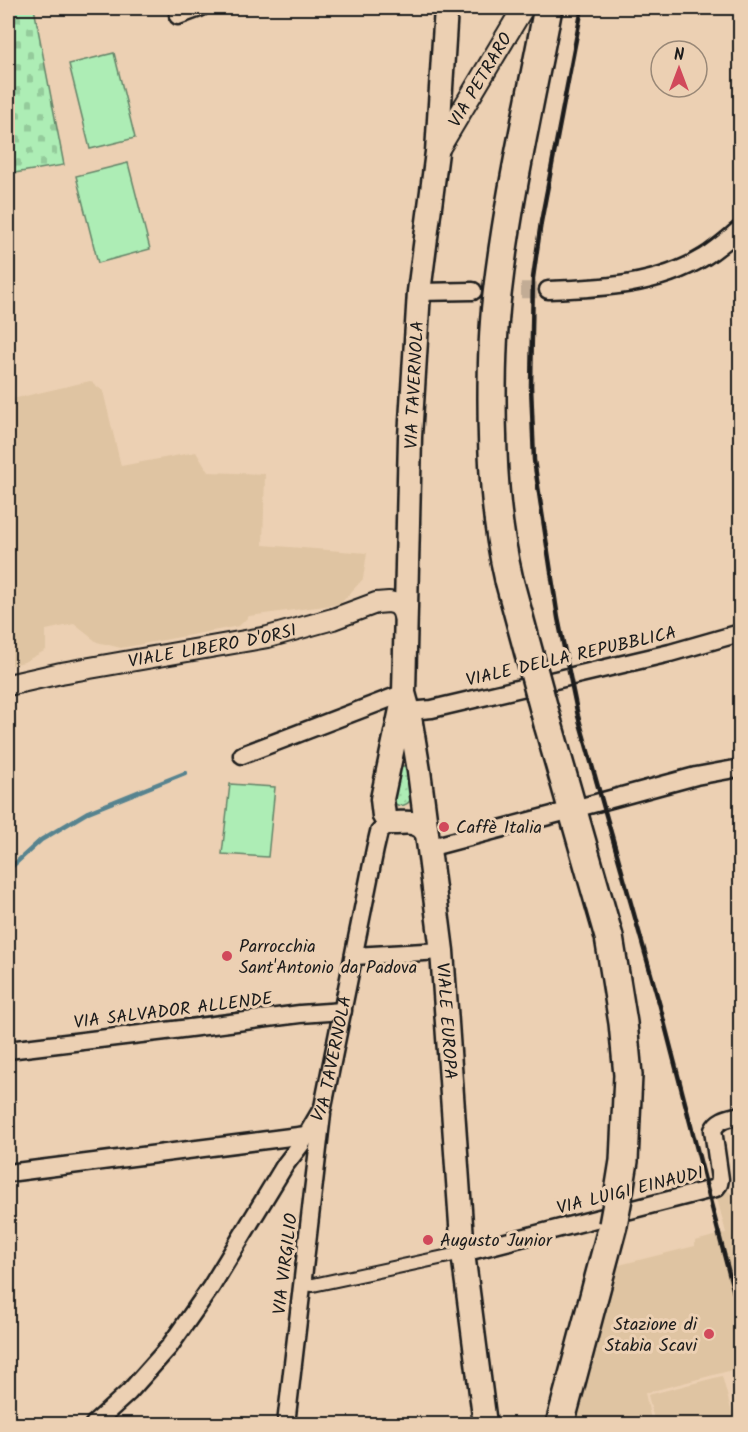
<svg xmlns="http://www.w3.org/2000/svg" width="748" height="1432" font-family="Kalam,sans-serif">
<defs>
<pattern id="green-dots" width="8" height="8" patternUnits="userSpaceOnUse" patternTransform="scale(1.5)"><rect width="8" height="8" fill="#adedb5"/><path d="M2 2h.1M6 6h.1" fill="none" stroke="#94cb9b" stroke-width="1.8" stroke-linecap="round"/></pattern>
<pattern id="cemetery-stones" width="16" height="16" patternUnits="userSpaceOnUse" patternTransform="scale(1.5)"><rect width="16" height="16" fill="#adedb5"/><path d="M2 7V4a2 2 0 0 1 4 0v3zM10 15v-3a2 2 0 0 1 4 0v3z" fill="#94cb9b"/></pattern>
</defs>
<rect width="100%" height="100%" fill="#ecd0b3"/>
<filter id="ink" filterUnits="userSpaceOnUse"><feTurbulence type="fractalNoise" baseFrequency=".0167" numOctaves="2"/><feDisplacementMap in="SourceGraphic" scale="12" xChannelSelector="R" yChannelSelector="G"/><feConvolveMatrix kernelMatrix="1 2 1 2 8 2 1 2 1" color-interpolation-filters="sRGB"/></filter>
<g filter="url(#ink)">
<path fill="#dfc4a2" d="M 90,381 L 103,391 L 121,466 L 196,452 L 208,472 L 265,474 L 263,545 L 367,553 L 363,579 L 340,604 L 249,616 L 239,626 L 121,648 L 97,642 L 74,624 L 46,630 L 46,650 L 24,662 L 8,666 L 8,400 Z
M 728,1191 L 732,1193 L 740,1228 L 740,1368 L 645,1393 L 652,1424 L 573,1424 L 619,1265 L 695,1246 L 695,1241 L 726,1233 L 716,1194 Z
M 722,1376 L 735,1424 L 655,1424 L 648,1395 Z"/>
<path fill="url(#green-dots)" stroke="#648468" stroke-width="1.5" d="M 400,766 L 404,766 L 408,769 C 409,779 418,801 404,805 C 398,807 395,804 391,800 Z"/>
<path fill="url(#cemetery-stones)" stroke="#648468" stroke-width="1.5" d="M 8,8 L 34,8 L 64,165 L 8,174 Z"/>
<path fill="#adedb5" stroke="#648468" stroke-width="1.5" d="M 114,53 L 135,138 L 90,149 L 69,64 Z
M 128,163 L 150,249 L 98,263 L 76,176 Z
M 230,784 L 275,787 L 268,857 L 222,854 Z"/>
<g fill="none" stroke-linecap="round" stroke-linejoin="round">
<path stroke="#56838f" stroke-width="4.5" d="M 8,870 L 41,840 L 88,812 L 185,773"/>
<path stroke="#c2ac95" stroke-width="16" stroke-dasharray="16 8" stroke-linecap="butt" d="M 473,291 L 548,290"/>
<defs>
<path id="pedestrian" d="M 302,1284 L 313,1285 L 463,1253"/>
<g id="minor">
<path d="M 178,16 L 200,8"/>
<path d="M 548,290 C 601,288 657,286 704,257 C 717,249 729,238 740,229"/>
<path d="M 419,292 L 473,291"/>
<path d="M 409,711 L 432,709 L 670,653 L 740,633"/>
<path d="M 242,755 L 404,693"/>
<path d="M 585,806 L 696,776 L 740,768"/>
<path d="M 428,848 L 560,813"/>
<path d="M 354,956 L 442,951"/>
<path d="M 8,1050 L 174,1030 L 300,1014 L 343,1011"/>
<path d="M 8,1173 L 306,1135"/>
<path d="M 463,1253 L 716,1188 L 719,1184 L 720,1179 L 713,1130 C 718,1119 729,1118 740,1115"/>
<path id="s1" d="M 94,1424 L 129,1392 L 169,1347 L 211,1287 L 285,1165 L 302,1143 L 323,1107 L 375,849 L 379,832 L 389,823"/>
<path d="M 286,1424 L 322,1114"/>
</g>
<g id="tertiary">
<path id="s2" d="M 437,152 L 523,8"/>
<path id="s3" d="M 8,685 L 61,673 L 268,637 L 333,619 L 376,603 L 389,602 L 397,604 L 402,610 L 405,619"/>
</g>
<g id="secondary">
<path id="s4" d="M 446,8 L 437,152 L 419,292 L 410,437 L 404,693 L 409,711 L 419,771 L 442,951 L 463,1253 L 485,1424"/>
<path d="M 403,700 L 382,799 L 384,816 L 389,823 C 405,824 415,818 426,832"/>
</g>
<path id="trunk" d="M 509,580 C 495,520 492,462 492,399 C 492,365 493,329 497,295 C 508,198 530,103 548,8
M 548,724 L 609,937 L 623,1023 L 628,1075 L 624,1161 L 618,1198
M 560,1424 L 613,1225"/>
</defs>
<use href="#pedestrian" stroke="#1c1c1c" stroke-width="16"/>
<use href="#minor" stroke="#1c1c1c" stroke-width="21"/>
<use href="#tertiary" stroke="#1c1c1c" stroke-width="24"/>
<use href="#secondary" stroke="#1c1c1c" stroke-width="27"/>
<use href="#trunk" stroke="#1c1c1c" stroke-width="32"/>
<use href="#pedestrian" stroke="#ecd0b3" stroke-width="12"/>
<use href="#minor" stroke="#ecd0b3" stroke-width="16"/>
<use href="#tertiary" stroke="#ecd0b3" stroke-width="20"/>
<use href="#secondary" stroke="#ecd0b3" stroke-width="22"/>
<use href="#trunk" stroke="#ecd0b3" stroke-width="27"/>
<path stroke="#1c1c1c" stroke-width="4.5" d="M 582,8 L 541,222 L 533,278 L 531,386 L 534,460 L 558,618 L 578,716 L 660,1006 L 740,1316"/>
<defs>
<path id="trunk-bridge" d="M 509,580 L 548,724
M 613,1225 L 618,1198"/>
</defs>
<use href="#trunk-bridge" stroke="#1c1c1c" stroke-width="32" stroke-linecap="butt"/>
<use href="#trunk-bridge" stroke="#ecd0b3" stroke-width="27"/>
</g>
</g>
<g fill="#d1495b" stroke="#ecd0b3" stroke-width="2">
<circle cx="444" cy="827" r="6"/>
<circle cx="227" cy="956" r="6"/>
<circle cx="428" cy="1240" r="6"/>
<circle cx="709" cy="1334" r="6"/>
</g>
<g text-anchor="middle" stroke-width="6" stroke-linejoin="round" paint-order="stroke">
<g font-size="18" fill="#1c1c1c" stroke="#ecd0b3">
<text dy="6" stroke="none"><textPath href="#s2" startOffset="84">VIA PETRARO</textPath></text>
<text transform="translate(414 385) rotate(-87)" y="6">VIA TAVERNOLA</text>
<text dy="6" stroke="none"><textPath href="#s3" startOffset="208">VIALE LIBERO D'ORSI</textPath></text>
<text transform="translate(571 656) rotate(-13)" y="6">VIALE DELLA REPUBBLICA</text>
<text transform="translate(173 1010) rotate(-7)" y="6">VIA SALVADOR ALLENDE</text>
<text dy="6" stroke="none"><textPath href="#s4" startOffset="1018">VIALE EUROPA</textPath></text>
<text dy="6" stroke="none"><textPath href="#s1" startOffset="442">VIA TAVERNOLA</textPath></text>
<text transform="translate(630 1190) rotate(-14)" y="6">VIA LUIGI EINAUDI</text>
<text transform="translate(285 1264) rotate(-83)" y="6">VIA VIRGILIO</text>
</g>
<g font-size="18" fill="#1c1c1c" stroke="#ecd0b3" text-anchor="start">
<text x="456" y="833">Caffè Italia</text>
<text x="239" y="952">Parrocchia<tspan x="239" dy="21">Sant'Antonio da Padova</tspan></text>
<text x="440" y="1246">Augusto Junior</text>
<text x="697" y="1330" text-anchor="end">Stazione di<tspan x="697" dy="21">Stabia Scavi</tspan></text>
</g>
</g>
<rect width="748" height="1432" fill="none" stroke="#ecd0b3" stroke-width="30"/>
<rect x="15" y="15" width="718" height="1402" fill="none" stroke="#1c1c1c" stroke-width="2" filter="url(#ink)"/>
<g transform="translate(679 69)"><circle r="28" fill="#ecd0b3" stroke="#998877" stroke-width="1.5"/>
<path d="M0-4.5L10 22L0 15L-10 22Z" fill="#d1495b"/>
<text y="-9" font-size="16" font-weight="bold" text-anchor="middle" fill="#1c1c1c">N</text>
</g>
</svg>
